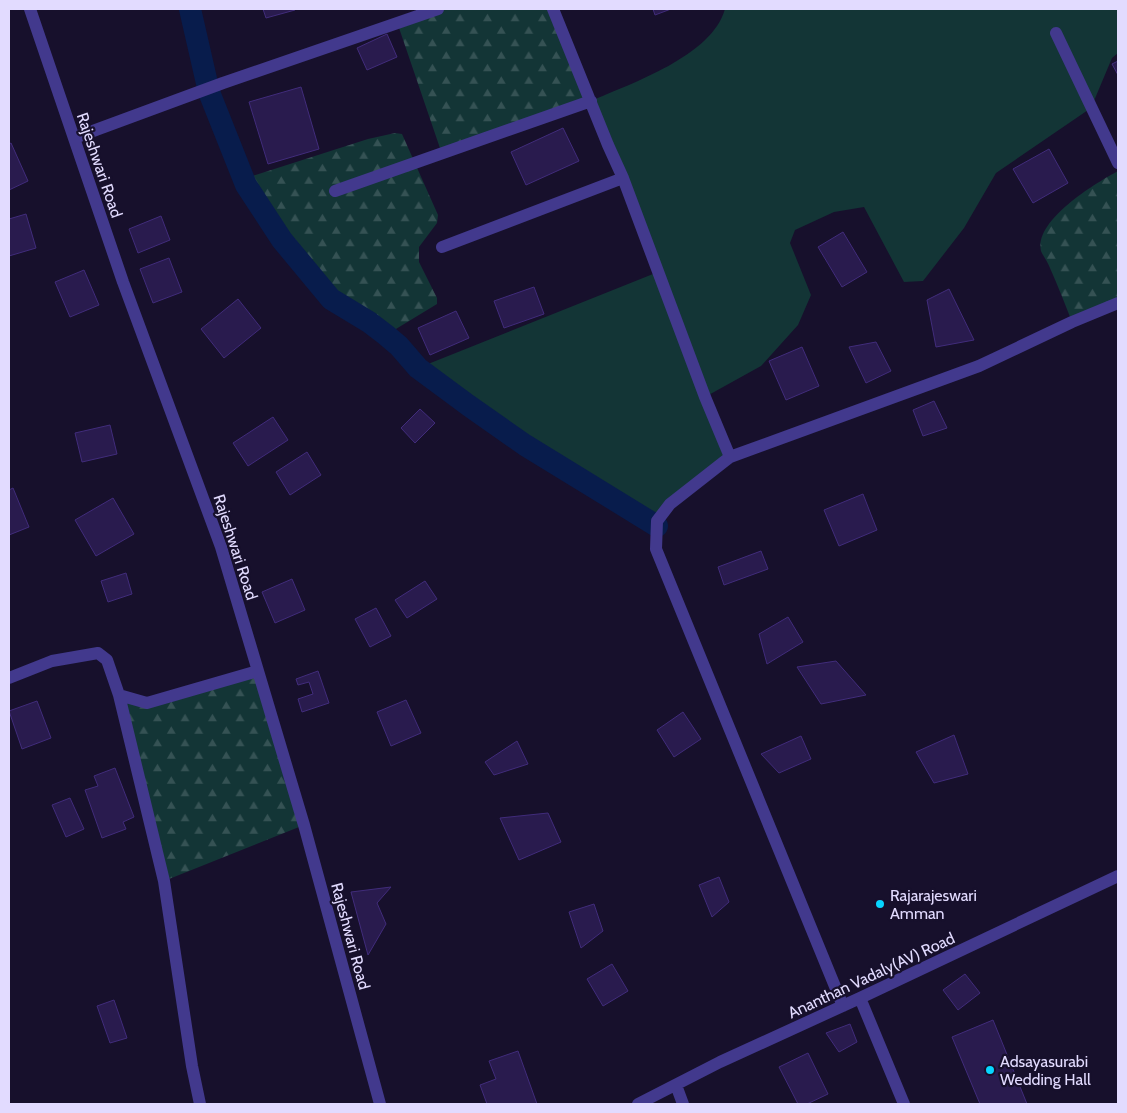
<svg xmlns="http://www.w3.org/2000/svg" width="1127" height="1113" font-family="Cabin,sans-serif">
<defs>
<pattern id="forest-firs" width="22" height="20" patternUnits="userSpaceOnUse" patternTransform="scale(1.25)"><rect width="22" height="20" fill="#133536"/><path d="M5 1l3.5 6h-7zM16 11l3.5 6h-7z" fill="#355254"/></pattern>
</defs>
<rect width="100%" height="100%" fill="#17102c"/>
<path fill="#133536" d="M 725,9 L 1118,9 L 1118,53 L 1112,58 L 1091,108 L 996,173 L 964,228 L 923,281 L 904,282 L 864,207 L 834,212 L 795,230 L 790,243 L 811,295 L 798,325 L 761,366 L 705,397 L 730,457 L 670,504 L 657,526 L 525,445 L 418,368 L 658,272 L 591,101 C 632,83 712,56 725,9 Z"/>
<path fill="url(#forest-firs)" d="M 438,9 L 553,9 L 591,101 L 442,154 L 397,22 Z
M 395,133 L 402,134 L 438,215 L 437,223 L 419,247 L 419,262 L 437,298 L 437,304 L 386,335 L 369,322 L 331,299 L 282,240 L 243,179 L 368,139 Z
M 1118,171 L 1118,303 L 1072,322 C 1065,304 1058,286 1050,268 C 1048,262 1043,256 1041,251 C 1034,220 1096,183 1118,171 Z
M 258,671 L 304,825 L 164,881 L 119,695 L 147,703 Z"/>
<g fill="none" stroke-linecap="round" stroke-linejoin="round">
<path stroke="#081c4c" stroke-width="22" d="M 190,9 L 209,92 L 246,185 L 282,240 L 331,299 L 369,322 L 386,335 L 399,346 L 418,368 L 468,405 L 525,445 L 657,526"/>
</g>
<path fill="#291b4e" stroke="#412c7b" d="M 263,9 L 294,9 L 295,10 L 266,18 Z
M 653,9 L 671,9 L 655,15 Z
M 387,34 L 397,57 L 367,70 L 357,48 Z
M 1118,61 L 1118,75 L 1112,64 Z
M 301,87 L 319,149 L 268,164 L 249,102 Z
M 563,128 L 579,161 L 526,185 L 511,152 Z
M 11,143 L 28,181 L 9,190 L 9,144 Z
M 1049,149 L 1068,183 L 1033,203 L 1013,169 Z
M 26,214 L 36,248 L 9,256 L 9,219 Z
M 161,216 L 170,240 L 138,253 L 129,229 Z
M 843,232 L 867,272 L 842,287 L 818,247 Z
M 169,258 L 182,292 L 153,303 L 140,269 Z
M 84,270 L 99,305 L 70,317 L 55,282 Z
M 534,287 L 544,314 L 504,328 L 494,301 Z
M 949,289 L 974,340 L 936,347 L 927,300 Z
M 238,299 L 261,328 L 224,358 L 201,329 Z
M 456,311 L 469,338 L 430,355 L 418,328 Z
M 876,342 L 891,371 L 866,383 L 849,347 Z
M 802,347 L 819,386 L 786,400 L 769,361 Z
M 934,401 L 947,428 L 923,436 L 913,410 Z
M 420,409 L 435,423 L 415,443 L 401,428 Z
M 273,417 L 288,440 L 248,466 L 233,443 Z
M 110,425 L 117,454 L 82,462 L 75,433 Z
M 307,452 L 321,475 L 290,495 L 276,472 Z
M 13,488 L 29,527 L 9,535 L 9,490 Z
M 863,494 L 877,530 L 839,546 L 824,510 Z
M 113,498 L 134,534 L 96,556 L 75,520 Z
M 761,551 L 768,569 L 724,585 L 718,567 Z
M 126,573 L 132,594 L 108,602 L 101,581 Z
M 292,579 L 305,610 L 275,623 L 262,592 Z
M 425,581 L 437,599 L 407,618 L 395,600 Z
M 376,608 L 391,636 L 370,647 L 355,619 Z
M 788,617 L 803,642 L 767,664 L 759,634 Z
M 836,661 L 866,695 L 821,704 L 797,667 Z
M 318,671 L 329,703 L 302,712 L 298,699 L 313,694 L 309,682 L 298,685 L 296,679 Z
M 406,700 L 421,733 L 391,746 L 377,712 Z
M 37,701 L 51,738 L 22,749 L 9,711 Z
M 683,712 L 701,739 L 674,757 L 657,730 Z
M 954,735 L 968,774 L 934,783 L 916,752 Z
M 801,736 L 811,759 L 779,773 L 761,754 Z
M 517,741 L 528,764 L 494,775 L 485,762 Z
M 115,768 L 134,817 L 123,822 L 126,829 L 102,838 L 85,790 L 98,786 L 94,776 Z
M 70,798 L 84,829 L 66,837 L 52,805 Z
M 548,813 L 561,842 L 519,860 L 500,818 Z
M 719,877 L 729,902 L 712,917 L 699,885 Z
M 391,887 L 377,903 L 386,924 L 368,955 L 351,892 Z
M 594,904 L 603,931 L 581,948 L 569,912 Z
M 612,964 L 628,991 L 603,1006 L 587,979 Z
M 965,974 L 980,993 L 958,1010 L 943,990 Z
M 114,1000 L 127,1038 L 110,1043 L 97,1006 Z
M 993,1020 L 1027,1104 L 980,1104 L 952,1037 Z
M 850,1024 L 857,1042 L 839,1052 L 826,1033 Z
M 518,1051 L 537,1104 L 487,1104 L 480,1085 L 496,1079 L 489,1061 Z
M 808,1053 L 828,1094 L 807,1104 L 798,1104 L 779,1067 Z"/>
<g fill="none" stroke-linecap="round" stroke-linejoin="round">
<path stroke="#42398d" stroke-width="12" d="M 30,9 L 123,282 L 221,547 L 304,825 L 380,1104
M 553,9 L 608,145 L 623,178 L 705,397 L 730,457 L 979,366 L 1072,322 L 1118,303
M 1056,33 L 1118,163
M 74,138 L 223,83 L 438,9
M 335,191 L 591,101
M 442,247 L 623,178
M 730,457 L 670,504 L 657,521 L 656,549 L 843,1006
M 9,678 L 52,661 L 98,653 L 107,660 L 119,695 L 147,703 L 258,671
M 119,695 L 164,881 L 192,1066 L 200,1104
M 860,998 L 904,1104
M 676,1085 L 683,1104
M 638,1104 L 720,1062 L 860,998 L 1118,876"/>
</g>
<g fill="#07d5ff" stroke="#17102c" stroke-width="2">
<circle cx="880" cy="904" r="5"/>
<circle cx="990" cy="1070" r="5"/>
</g>
<g text-anchor="middle" stroke-width="4.5" stroke-linejoin="round" paint-order="stroke">
<g font-size="16" fill="#e2dbff" stroke="#17102c">
<text transform="translate(100 165) rotate(71)" y="6">Rajeshwari Road</text>
<text transform="translate(236 547) rotate(72)" y="6">Rajeshwari Road</text>
<text transform="translate(351 936) rotate(75)" y="6">Rajeshwari Road</text>
<text transform="translate(871 975) rotate(-25)" y="6">Ananthan Vadaly(AV) Road</text>
</g>
<g font-size="16" fill="#e2dbff" stroke="#17102c" text-anchor="start">
<text x="890" y="901">Rajarajeswari<tspan x="890" dy="18">Amman</tspan></text>
<text x="1000" y="1067">Adsayasurabi<tspan x="1000" dy="18">Wedding Hall</tspan></text>
</g>
</g>
<rect width="1127" height="1113" fill="none" stroke="#e2dbff" stroke-width="20"/>
</svg>
